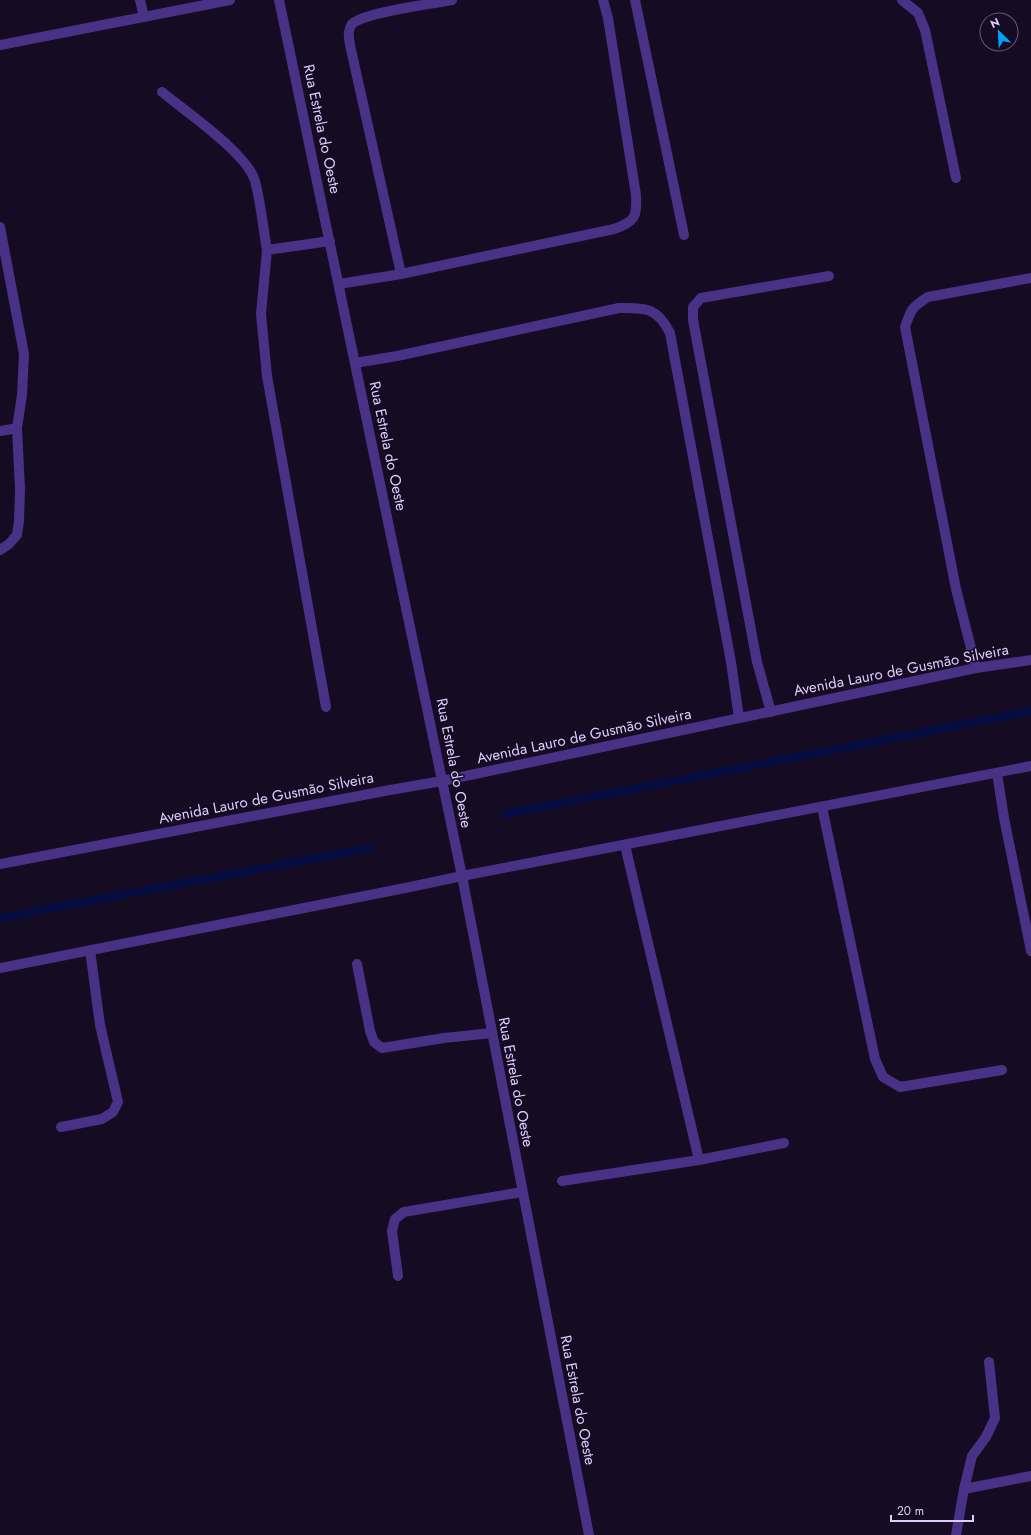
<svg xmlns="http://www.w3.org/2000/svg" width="1031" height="1535" font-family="Jost,sans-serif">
<rect width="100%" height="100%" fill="#150b22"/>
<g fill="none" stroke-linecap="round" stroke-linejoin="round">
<path stroke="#040c42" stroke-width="8" d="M 506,814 L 1031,711
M 0,918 L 369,848"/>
<path stroke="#493186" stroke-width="10" d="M 140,0 L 144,17
M 635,0 L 684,235
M 902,0 L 918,13 L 925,30 L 956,178
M 162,92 C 185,111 247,153 255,181 C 261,203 263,228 267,250 L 330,241
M 0,227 L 24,354 L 22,395 L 17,428 L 20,489 L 19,521 L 17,535 L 9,544 L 0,550
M 267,250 L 261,314 L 267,376 L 326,707
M 401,274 L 350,45 C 349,37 347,31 352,24 C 364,12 432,4 452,0
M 339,284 L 401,274 L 614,229 C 635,221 637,218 636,195 L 608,18 L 603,0
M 355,363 L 397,356 L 619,308 C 646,308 657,307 670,333 L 731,662 L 739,718
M 0,431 L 17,428
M 976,668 L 956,589 L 905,327 C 911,309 912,307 928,297 L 1031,278
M 771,712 L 757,662 L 693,320 L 693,307 L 701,298 L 829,276
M 997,773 L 1004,818 L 1031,951
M 822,807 L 875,1059 L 883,1077 L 900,1087 L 1002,1070
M 357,964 L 370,1031 L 374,1042 L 382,1048 L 444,1038 L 492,1033
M 61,1127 L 102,1119 L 113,1112 L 118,1102 L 100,1025 L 90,950
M 699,1160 L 784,1143
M 562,1181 L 699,1160 L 625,845
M 398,1276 L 392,1231 L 395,1219 L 404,1212 L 522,1192
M 964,1489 L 1031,1476
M 956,1535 L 964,1489 L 972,1456 L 986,1437 L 995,1418 L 989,1362"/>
<path stroke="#493186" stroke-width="10" d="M 279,0 L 462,876 L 589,1535
M 0,45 L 230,0
M 0,864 L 390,790 L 442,781 L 976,668 L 1031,660
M 0,968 L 410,887 L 462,876 L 1031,766"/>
</g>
<g text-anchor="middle" stroke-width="3" stroke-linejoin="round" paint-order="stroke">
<g font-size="15" fill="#deccff" stroke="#150b22">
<text transform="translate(322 129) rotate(78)" y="5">Rua Estrela do Oeste</text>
<text transform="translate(388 446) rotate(78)" y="5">Rua Estrela do Oeste</text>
<text transform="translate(901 670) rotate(-11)" y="5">Avenida Lauro de Gusmão Silveira</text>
<text transform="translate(584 736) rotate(-12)" y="5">Avenida Lauro de Gusmão Silveira</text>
<text transform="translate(454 763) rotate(79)" y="5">Rua Estrela do Oeste</text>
<text transform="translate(266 798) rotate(-11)" y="5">Avenida Lauro de Gusmão Silveira</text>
<text transform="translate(516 1082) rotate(79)" y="5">Rua Estrela do Oeste</text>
<text transform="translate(578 1400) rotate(79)" y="5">Rua Estrela do Oeste</text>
</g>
</g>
<g transform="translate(999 32) rotate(336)"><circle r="19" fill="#150b22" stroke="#65587a"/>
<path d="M0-3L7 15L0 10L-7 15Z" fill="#00a2f7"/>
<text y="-6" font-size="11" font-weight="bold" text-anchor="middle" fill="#deccff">N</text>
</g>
<path d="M891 1515v6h82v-6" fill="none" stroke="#deccff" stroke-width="2"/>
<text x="897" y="1515" font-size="12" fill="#deccff" stroke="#150b22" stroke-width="3" paint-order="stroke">20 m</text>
</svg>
